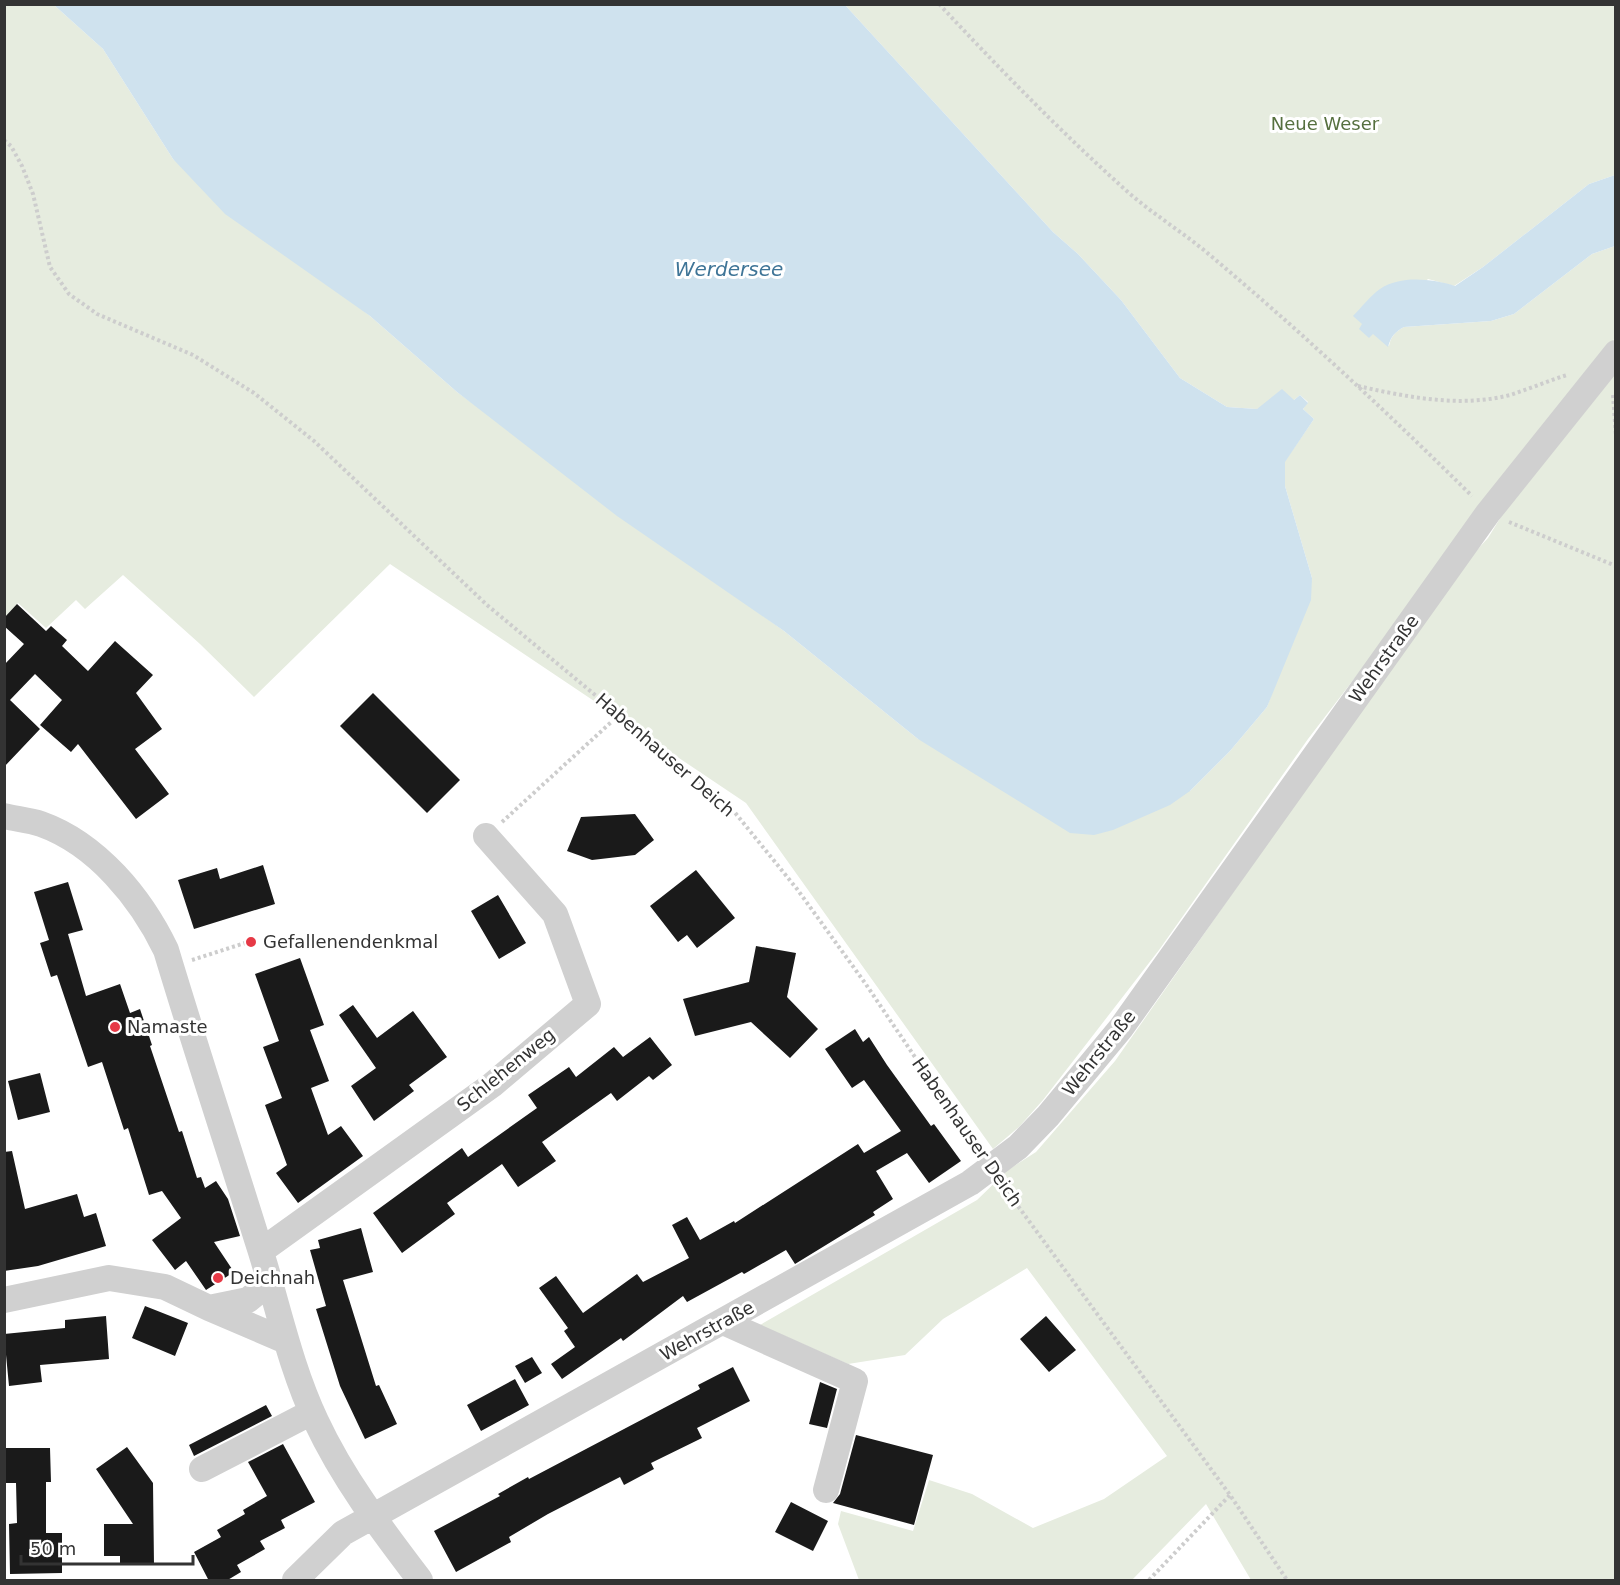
<svg xmlns="http://www.w3.org/2000/svg" width="1620" height="1585" font-family="'DejaVu Sans',sans-serif">
<rect width="100%" height="100%" fill="#fff"/>
<path fill="#e6ecdf" d="M 5,5 L 54,5 L 103,49 L 173,159 L 370,316 L 457,392 L 784,631 L 918,739 L 1190,791 L 1230,751 L 1267,707 L 1312,578 L 1285,486 L 1285,461 L 1314,419 L 1303,409 L 1308,402 L 1300,395 L 1294,400 L 1257,409 L 1227,407 L 1180,378 L 1121,300 L 1078,254 L 1053,232 L 845,5 L 1615,5 L 1615,175 L 1589,184 L 1483,267 L 1454,286 L 1428,279 L 1373,333 L 1389,346 C 1391,336 1395,332 1404,327 L 1491,321 L 1514,314 L 1592,254 L 1615,246 L 1615,338 L 1308,739 L 1159,950 L 1043,1100 L 1019,1127 L 993,1149 L 746,803 L 390,564 L 254,697 L 200,644 L 123,575 L 85,609 L 76,600 L 46,628 L 18,603 L 5,617 Z
M 1615,372 L 1615,1580 L 1251,1580 L 1206,1504 L 1132,1580 L 859,1580 L 838,1524 L 841,1511 L 913,1531 L 929,1480 L 972,1494 L 1033,1528 L 1104,1499 L 1167,1456 L 1027,1268 L 943,1319 L 905,1355 L 848,1364 L 760,1325 L 977,1200 L 1008,1170 L 1036,1152 L 1115,1061 L 1311,781 L 1476,551 L 1488,538 L 1507,507 Z"/>
<path fill="#cfe2ee" d="M 54,5 L 845,5 L 1053,232 L 1078,254 L 1121,300 L 1180,378 L 1227,407 L 1257,409 L 1282,389 L 1294,400 L 1300,395 L 1308,403 L 1303,409 L 1314,419 L 1285,462 L 1285,486 L 1312,578 L 1311,600 L 1267,707 L 1230,751 L 1190,791 L 1170,805 L 1113,830 L 1094,835 L 1070,833 L 918,739 L 784,631 L 617,516 L 457,392 L 370,316 L 225,214 L 173,159 L 103,49 Z
M 1615,175 L 1615,246 L 1592,254 L 1514,314 L 1491,321 L 1404,327 C 1395,332 1391,336 1388,347 L 1373,334 L 1369,338 L 1359,329 L 1362,324 L 1353,316 C 1362,307 1370,296 1380,289 C 1401,275 1432,279 1455,286 L 1483,267 L 1589,184 Z"/>
<path fill="#1a1a1a" d="M 17,604 L 46,631 L 51,626 L 67,640 L 62,646 L 88,671 L 115,641 L 153,675 L 136,693 L 162,729 L 135,749 L 169,794 L 136,819 L 78,744 L 71,752 L 40,725 L 62,700 L 35,674 L 10,700 L 40,729 L 4,767 L 4,665 L 24,644 L 4,626 L 4,618 Z
M 373,693 L 460,780 L 427,813 L 340,726 Z
M 635,814 L 654,840 L 635,855 L 592,860 L 567,851 L 581,817 Z
M 263,865 L 275,904 L 194,929 L 178,880 L 217,868 L 220,879 Z
M 696,870 L 735,918 L 697,948 L 687,935 L 678,942 L 650,906 Z
M 68,882 L 83,930 L 68,934 L 86,996 L 120,984 L 130,1013 L 140,1009 L 152,1045 L 150,1046 L 179,1132 L 182,1131 L 197,1178 L 201,1177 L 205,1188 L 216,1181 L 228,1199 L 240,1236 L 214,1242 L 234,1272 L 206,1290 L 186,1261 L 175,1270 L 152,1240 L 181,1218 L 162,1191 L 149,1195 L 128,1128 L 124,1130 L 102,1062 L 88,1067 L 57,975 L 51,977 L 40,943 L 49,940 L 34,892 Z
M 498,895 L 526,943 L 499,959 L 471,911 Z
M 756,946 L 796,953 L 787,997 L 818,1029 L 790,1058 L 751,1022 L 695,1036 L 683,999 L 749,982 Z
M 300,958 L 324,1025 L 310,1030 L 329,1081 L 311,1088 L 328,1135 L 341,1126 L 363,1156 L 298,1203 L 276,1173 L 287,1165 L 265,1105 L 282,1098 L 263,1047 L 279,1041 L 255,974 Z
M 353,1005 L 377,1038 L 413,1011 L 447,1057 L 409,1085 L 414,1091 L 374,1121 L 351,1086 L 376,1068 L 339,1015 Z
M 855,1029 L 863,1042 L 869,1037 L 887,1065 L 931,1126 L 934,1124 L 961,1161 L 929,1183 L 907,1153 L 876,1171 L 893,1199 L 873,1212 L 875,1215 L 795,1264 L 786,1250 L 744,1274 L 742,1272 L 687,1302 L 683,1296 L 623,1341 L 621,1338 L 562,1379 L 551,1364 L 575,1347 L 564,1331 L 568,1328 L 539,1288 L 556,1276 L 583,1313 L 637,1274 L 643,1282 L 689,1258 L 672,1225 L 687,1217 L 700,1240 L 734,1221 L 735,1223 L 858,1144 L 864,1153 L 901,1131 L 864,1080 L 852,1088 L 825,1049 Z
M 650,1037 L 672,1065 L 653,1080 L 649,1076 L 617,1101 L 611,1093 L 542,1142 L 556,1161 L 518,1187 L 502,1164 L 447,1203 L 455,1214 L 402,1253 L 373,1213 L 462,1148 L 468,1157 L 537,1108 L 528,1095 L 569,1067 L 576,1077 L 614,1047 L 623,1057 Z
M 40,1073 L 50,1112 L 18,1120 L 8,1081 Z
M 12,1151 L 25,1209 L 77,1194 L 84,1217 L 96,1213 L 106,1246 L 38,1266 L 4,1271 L 4,1152 Z
M 361,1228 L 373,1272 L 343,1280 L 376,1386 L 379,1385 L 397,1424 L 365,1439 L 340,1386 L 316,1309 L 326,1306 L 310,1250 L 320,1248 L 318,1240 Z
M 145,1306 L 188,1323 L 175,1356 L 132,1338 Z
M 106,1316 L 109,1359 L 40,1365 L 42,1382 L 9,1386 L 4,1334 L 65,1328 L 65,1320 Z
M 1046,1316 L 1076,1350 L 1049,1372 L 1020,1339 Z
M 532,1357 L 542,1373 L 525,1383 L 515,1366 Z
M 733,1367 L 750,1401 L 697,1428 L 702,1438 L 651,1463 L 654,1469 L 624,1485 L 620,1477 L 548,1514 L 509,1537 L 511,1542 L 456,1572 L 434,1531 L 500,1496 L 498,1494 L 528,1477 L 529,1479 L 700,1389 L 698,1385 Z
M 515,1379 L 529,1405 L 481,1431 L 467,1405 Z
M 820,1382 L 837,1389 L 827,1428 L 809,1424 Z
M 266,1405 L 272,1416 L 194,1456 L 189,1445 Z
M 856,1435 L 933,1455 L 914,1525 L 833,1503 L 840,1494 Z
M 283,1444 L 315,1502 L 281,1520 L 285,1528 L 260,1541 L 265,1549 L 237,1565 L 241,1572 L 226,1581 L 209,1581 L 194,1552 L 221,1537 L 217,1530 L 245,1514 L 243,1510 L 267,1496 L 248,1462 Z
M 127,1447 L 153,1483 L 154,1565 L 120,1565 L 120,1556 L 104,1556 L 104,1524 L 133,1524 L 96,1469 Z
M 4,1448 L 50,1448 L 51,1482 L 46,1482 L 46,1533 L 62,1533 L 62,1573 L 10,1574 L 9,1524 L 17,1523 L 16,1483 L 4,1483 Z
M 791,1502 L 828,1521 L 813,1551 L 775,1532 Z"/>
<g fill="none" stroke-linecap="round" stroke-linejoin="round">
<path stroke="#cdcdcd" stroke-width="4" stroke-dasharray="3 3" stroke-linecap="butt" d="M 939,4 C 997,66 1056,127 1119,184 C 1145,209 1177,228 1205,251 C 1297,328 1386,411 1472,496
M 4,140 L 11,146 L 22,166 L 33,194 L 50,267 L 69,294 L 97,314 L 193,355 L 254,393 L 314,441 L 487,605 L 732,809 L 797,889 L 865,983 L 977,1149
M 1358,386 C 1407,397 1460,408 1510,395 C 1529,389 1548,381 1567,375
M 1613,395 L 1616,436
M 1509,522 L 1616,566
M 502,822 L 619,715
M 192,960 L 245,943
M 1004,1187 L 1230,1495 L 1287,1580
M 1149,1580 L 1230,1495"/>
<path stroke="#d0d0d0" stroke-width="26" d="M 4,816 C 16,819 29,820 41,824 C 97,844 141,898 166,950 C 196,1050 229,1149 260,1249 C 278,1306 290,1366 316,1421 C 343,1479 382,1530 420,1580
M 261,1251 L 492,1085 L 588,1004 L 555,914 L 486,836
M 4,1300 L 109,1278 L 165,1287 L 209,1308 L 286,1341
M 209,1308 L 248,1300 L 270,1282
M 723,1322 L 855,1381 L 826,1490
M 202,1469 L 312,1412
M 295,1580 L 343,1533 L 970,1183 L 1018,1147 L 1048,1116 L 1121,1028 L 1488,513 L 1616,353"/>
</g>
<g fill="#e63946" stroke="#fff" stroke-width="2">
<circle cx="251" cy="942" r="6"/>
<circle cx="115" cy="1027" r="6"/>
<circle cx="218" cy="1278" r="6"/>
</g>
<g text-anchor="middle" stroke-width="6" stroke-linejoin="round" paint-order="stroke">
<g font-size="18" fill="#56703f" stroke="#fff">
<text x="1325" y="130">Neue Weser</text>
</g>
<g font-size="18" fill="#333" stroke="#fff">
<text transform="translate(1384 659) rotate(-54)" y="6">Wehrstraße</text>
<text transform="translate(665 755) rotate(41)" y="6">Habenhauser Deich</text>
<text transform="translate(1099 1053) rotate(-51)" y="6">Wehrstraße</text>
<text transform="translate(506 1070) rotate(-39)" y="6">Schlehenweg</text>
<text transform="translate(967 1132) rotate(55)" y="6">Habenhauser Deich</text>
<text transform="translate(707 1331) rotate(-29)" y="6">Wehrstraße</text>
</g>
<g font-size="18" fill="#333" stroke="#fff" text-anchor="start">
<text x="263" y="948">Gefallenendenkmal</text>
<text x="127" y="1033">Namaste</text>
<text x="230" y="1284">Deichnah</text>
</g>
<g font-size="20" font-style="italic" fill="#3f7597" stroke="#fff">
<text x="729" y="276">Werdersee</text>
</g>
</g>
<rect width="1620" height="1585" fill="none" stroke="#333333" stroke-width="12"/>
<path d="M21 1555v9h172v-9" fill="none" stroke="#333333" stroke-width="3"/>
<text x="30" y="1555" font-size="18" fill="#333333" stroke="#ffffff" stroke-width="4.5" paint-order="stroke">50 m</text>
</svg>
